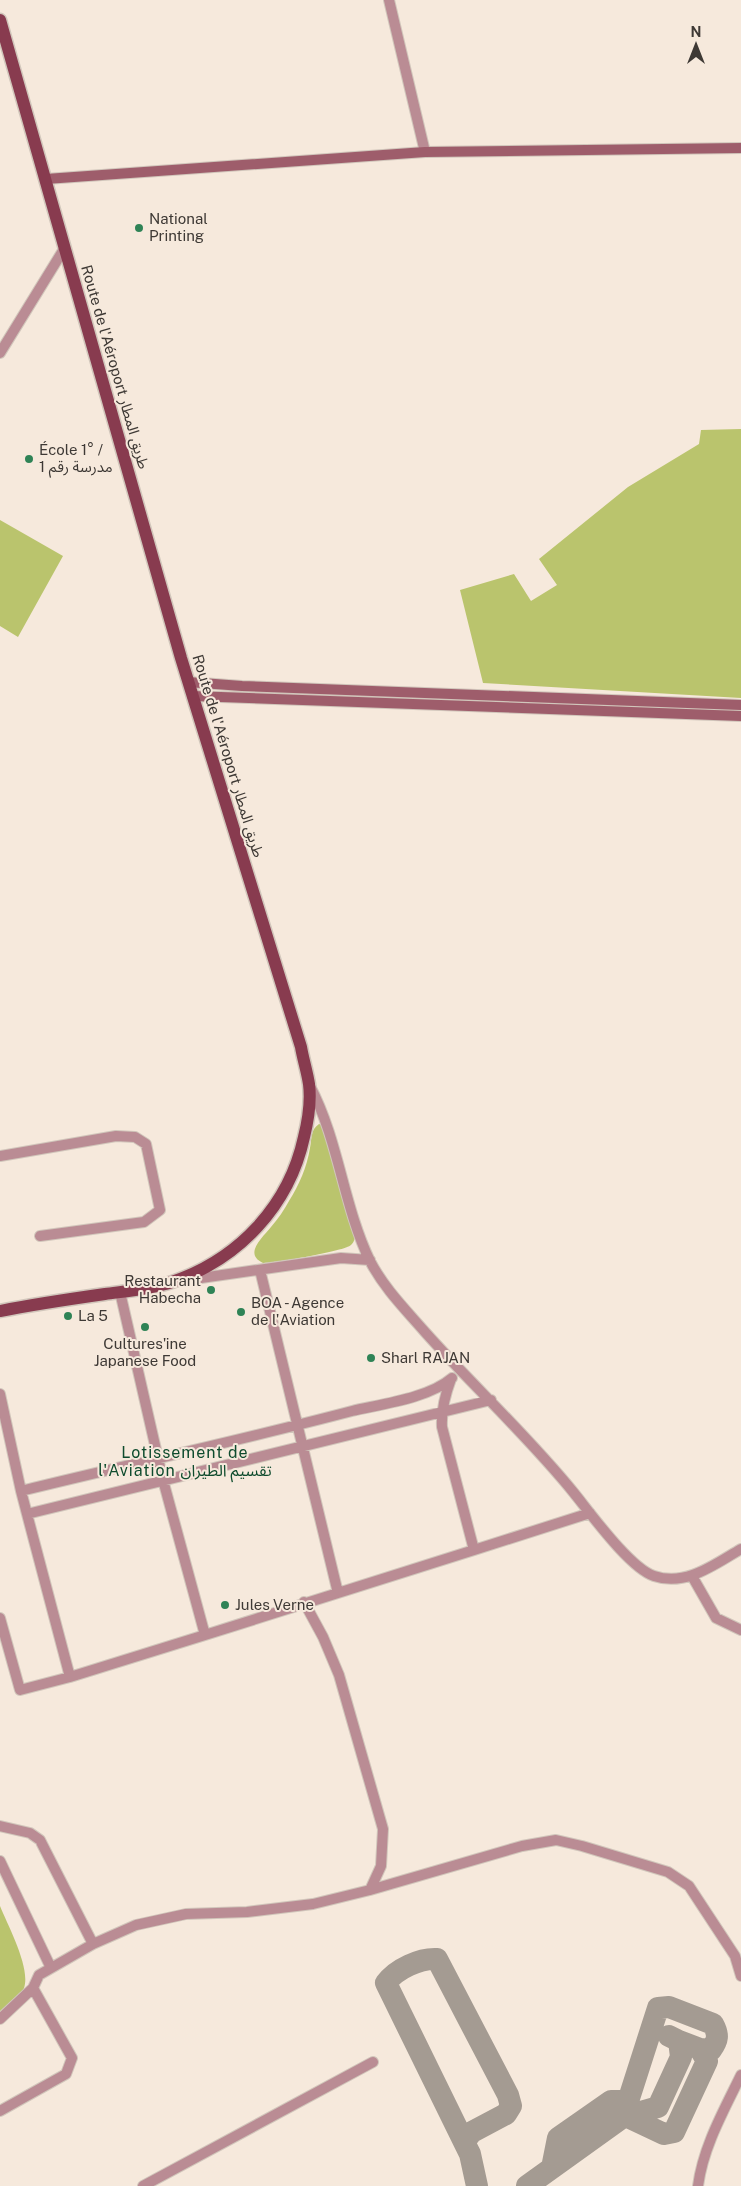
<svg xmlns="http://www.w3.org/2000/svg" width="741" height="2186" font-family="'Public Sans','Noto Sans Arabic',sans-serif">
<rect width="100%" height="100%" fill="#f6e9dc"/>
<path fill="#bac46d" d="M 741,429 L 741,698 L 483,683 L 460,590 L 514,574 L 531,601 L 557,585 L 539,559 L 628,487 L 699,444 L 701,430 Z
M 0,520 L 63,556 L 18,637 L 0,626 Z
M 319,1124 L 322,1125 L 332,1143 L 355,1238 C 354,1241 353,1243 351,1245 C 345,1251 275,1263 263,1263 C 243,1254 263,1237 271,1227 C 278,1219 284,1210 289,1201 C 299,1185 307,1167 310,1148 C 312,1139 310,1130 319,1124 Z
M 0,1906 C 8,1926 31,1968 24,1988 C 21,1999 8,2006 0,2013 Z"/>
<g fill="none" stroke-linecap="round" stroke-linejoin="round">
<path stroke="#a49b92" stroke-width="22" d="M 623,2117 L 628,2117 L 664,2134 L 674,2132 L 707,2061 L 700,2049 L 679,2041
M 623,2117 L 658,2107 L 681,2057 L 679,2041 L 669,2036
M 464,2142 L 472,2132 L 506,2114 L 511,2106 L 508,2095 L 437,1959 C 420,1958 396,1969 386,1983 L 464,2142 L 470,2154 L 477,2186
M 552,2168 L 558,2138 L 611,2101 L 620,2101 L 623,2103 L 625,2111
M 527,2186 L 623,2117 L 658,2008 L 669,2007 L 713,2024 C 719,2035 718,2040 711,2050 L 700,2049"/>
<defs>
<path id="minor" d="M 389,0 L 425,152
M 0,353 L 64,249
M 310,1086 C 339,1141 343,1205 370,1261 C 384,1288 405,1309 425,1332 C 474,1387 528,1436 574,1493 C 591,1514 630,1568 654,1576 C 686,1587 715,1564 741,1549
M 0,1156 L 116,1136 L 135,1137 L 146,1144 L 160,1210 L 144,1222 L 40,1236
M 260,1270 L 338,1593
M 180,1281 L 341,1258 L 370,1260
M 120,1292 L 163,1480 L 205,1635 L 474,1550 L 442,1427 C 441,1410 445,1395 451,1379
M 0,1394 L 21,1491 C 131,1464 242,1440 352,1411 C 382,1404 429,1398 452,1378
M 21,1491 L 27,1514
M 474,1550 L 590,1513
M 692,1576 L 716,1618 L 741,1630
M 304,1602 L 323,1637 L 339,1675 L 383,1829 L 381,1866 L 370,1890
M 0,1618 L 20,1690 L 70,1677
M 205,1635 L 70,1677 L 27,1514 L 491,1400
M 0,1826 L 30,1833 L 40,1840 L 93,1944
M 0,1861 L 51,1968
M 0,2019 L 33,1988 L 39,1975 L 93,1944 L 136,1925 L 186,1914 L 247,1912 L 313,1904 L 370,1890 L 522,1846 L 556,1840 L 582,1846 L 668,1872 L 689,1886 L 735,1956 L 741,1976
M 0,2111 L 66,2074 L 72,2058 L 33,1988
M 143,2186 L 373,2062
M 698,2186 C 703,2147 724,2110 741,2075"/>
<path id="secondary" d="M 46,179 L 425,152 L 741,148
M 188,682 L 242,686 L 741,705
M 192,696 L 741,716"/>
<path id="primary" d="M 0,20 L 181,658 L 301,1047 C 303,1059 307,1071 309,1084 C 311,1100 308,1121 304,1137 C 289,1206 239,1259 172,1282 C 151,1289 127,1291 105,1294 C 70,1299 35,1304 0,1311"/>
</defs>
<use href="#minor" stroke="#d1c6bb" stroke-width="12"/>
<use href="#secondary" stroke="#d1c6bb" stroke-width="12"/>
<use href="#primary" stroke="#d1c6bb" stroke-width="15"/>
<use href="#minor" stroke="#ba8c94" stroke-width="10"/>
<use href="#secondary" stroke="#9e5d6b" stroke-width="10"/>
<use href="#primary" stroke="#883b4f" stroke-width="12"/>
</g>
<g fill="#2f8356" stroke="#f6e9dc" stroke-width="2">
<circle cx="139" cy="228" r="5"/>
<circle cx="29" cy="459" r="5"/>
<circle cx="211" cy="1290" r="5"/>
<circle cx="241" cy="1312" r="5"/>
<circle cx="68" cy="1316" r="5"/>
<circle cx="145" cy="1327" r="5"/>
<circle cx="371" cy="1358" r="5"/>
<circle cx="225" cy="1605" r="5"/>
</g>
<g text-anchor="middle" stroke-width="4" stroke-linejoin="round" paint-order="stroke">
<g font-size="15" fill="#3e3935" stroke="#f6e9dc" text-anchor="start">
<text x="149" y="224">National<tspan x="149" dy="17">Printing</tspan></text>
<text x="39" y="455">École 1° /<tspan x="39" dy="17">مدرسة رقم 1</tspan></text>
<text x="201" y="1286" text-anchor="end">Restaurant<tspan x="201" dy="17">Habecha</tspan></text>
<text x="251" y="1308">BOA - Agence<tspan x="251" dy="17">de l'Aviation</tspan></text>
<text x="78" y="1321">La 5</text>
<text x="145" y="1349" text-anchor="middle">Cultures'ine<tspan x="145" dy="17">Japanese Food</tspan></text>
<text x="381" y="1363">Sharl RAJAN</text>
<text x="235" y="1610">Jules Verne</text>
</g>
<g font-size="15" fill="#3e3935" stroke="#f6e9dc">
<text transform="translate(115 367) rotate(74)" y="5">Route de l'Aéroport طريق المطار</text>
<text transform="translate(228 756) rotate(73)" y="5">Route de l'Aéroport طريق المطار</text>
</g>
<g font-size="16" letter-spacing="1" fill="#0e4b2d" stroke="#f6e9dc">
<text x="185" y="1458">Lotissement de<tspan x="185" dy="18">l'Aviation تقسيم الطيران</tspan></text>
</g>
</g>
<g transform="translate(696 45)" stroke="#f6e9dc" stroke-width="4" paint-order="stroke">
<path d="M0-4L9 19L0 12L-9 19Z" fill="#3e3935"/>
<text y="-8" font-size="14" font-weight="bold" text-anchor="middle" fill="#3e3935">N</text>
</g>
</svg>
